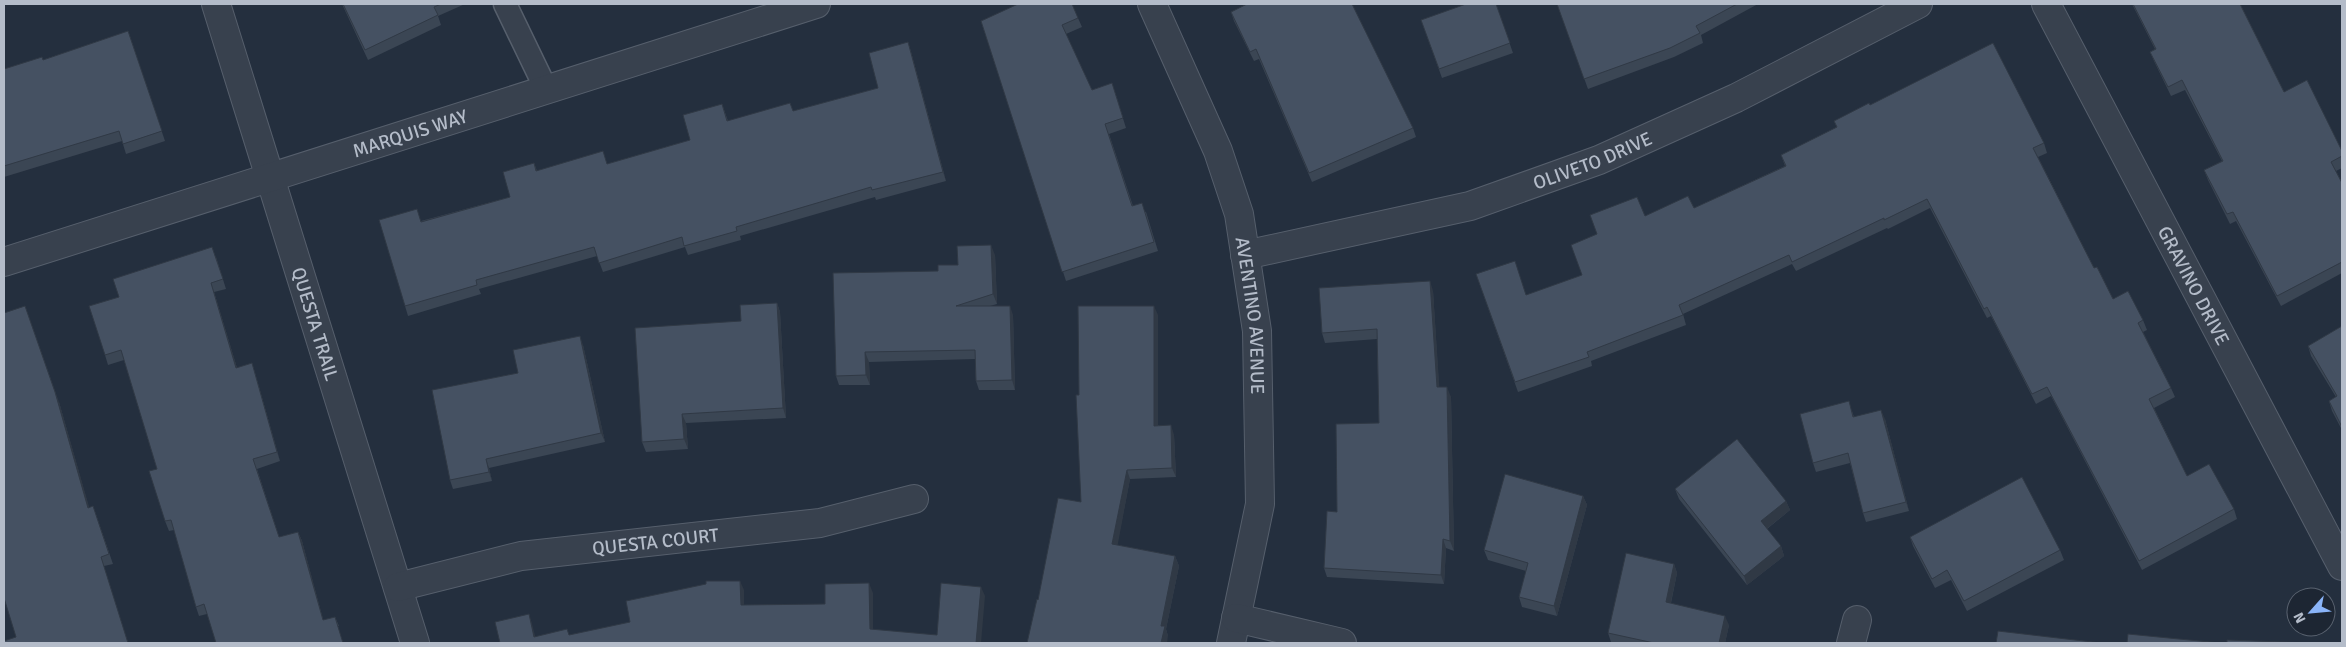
<svg xmlns="http://www.w3.org/2000/svg" width="2346" height="647" font-family="Signika,sans-serif">
<rect width="100%" height="100%" fill="#242f3e"/>
<g fill="none" stroke-linecap="round" stroke-linejoin="round">
<defs>
<path id="service" d="M 505,4 L 546,89"/>
<g id="minor">
<path id="s1" d="M 216,4 L 415,643"/>
<path id="s2" d="M 1152,4 L 1218,151 L 1239,214 L 1257,331 L 1260,504 L 1231,643"/>
<path id="s3" d="M 2046,4 L 2342,566"/>
<path id="s4" d="M 1245,255 L 1470,206 L 1599,160 L 1736,98 L 1918,4"/>
<path id="s5" d="M 4,262 L 816,4"/>
<path id="s6" d="M 398,587 L 521,556 L 820,523 L 914,499"/>
<path d="M 1236,618 L 1342,643"/>
<path d="M 1851,643 L 1857,620"/>
</g>
</defs>
<use href="#service" stroke="#565f6c" stroke-width="25"/>
<use href="#minor" stroke="#565f6c" stroke-width="30"/>
<use href="#service" stroke="#38414e" stroke-width="22"/>
<use href="#minor" stroke="#38414e" stroke-width="28"/>
</g>
<path fill="#3b4654" d="M 342,4 L 465,4 L 438,16 L 441,25 L 368,60 Z
M 1496,4 L 1513,53 L 1442,78 L 1421,20 Z
M 1557,4 L 1758,4 L 1701,35 L 1703,43 L 1674,57 L 1588,89 Z
M 2132,4 L 2240,4 L 2284,92 L 2342,151 L 2342,168 L 2336,171 L 2342,183 L 2342,273 L 2281,306 L 2236,221 L 2230,224 L 2208,180 L 2204,170 L 2222,161 L 2185,90 L 2171,96 L 2154,61 L 2150,52 L 2155,49 Z
M 1231,12 L 1413,128 L 1416,137 L 1312,182 L 1259,59 L 1254,61 L 1234,21 Z
M 1078,18 L 1082,27 L 1066,34 L 1092,90 L 1112,83 L 1126,128 L 1109,134 L 1133,206 L 1146,212 L 1158,251 L 1066,281 L 981,21 Z
M 128,31 L 165,141 L 126,154 L 122,141 L 4,177 L 4,69 L 43,60 Z
M 908,42 L 911,52 L 946,181 L 876,200 L 875,197 L 740,236 L 741,240 L 688,255 L 685,247 L 603,272 L 597,256 L 479,289 L 481,294 L 408,316 L 405,306 L 421,221 L 510,197 L 534,163 L 537,171 L 607,164 L 690,140 L 722,104 L 728,121 L 790,103 L 793,111 L 878,88 Z
M 1870,105 L 2044,143 L 2047,153 L 2038,157 L 2094,268 L 2113,299 L 2143,320 L 2147,330 L 2143,332 L 2171,388 L 2175,397 L 2154,408 L 2187,476 L 2234,509 L 2237,519 L 2142,570 L 2051,396 L 2036,404 L 1991,316 L 1987,318 L 1930,208 L 1888,229 L 1887,228 L 1796,271 L 1792,264 L 1683,314 L 1686,325 L 1591,361 L 1592,366 L 1518,392 L 1476,274 L 1527,295 L 1582,275 L 1645,216 L 1694,208 L 1785,166 L 1781,155 L 1837,128 L 1834,121 Z
M 995,255 L 997,304 L 990,306 L 1013,315 L 1015,390 L 979,390 L 976,381 L 975,359 L 869,362 L 870,385 L 839,385 L 836,376 L 938,271 Z
M 216,257 L 226,289 L 214,292 L 237,368 L 252,363 L 255,373 L 280,461 L 257,469 L 279,537 L 298,532 L 302,541 L 323,620 L 335,617 L 339,626 L 207,614 L 199,616 L 196,607 L 174,530 L 169,531 L 165,521 L 157,469 L 124,360 L 108,365 L 105,355 L 119,297 Z
M 1433,291 L 1439,387 L 1451,397 L 1454,551 L 1446,548 L 1444,584 L 1327,577 L 1324,568 L 1337,512 L 1379,423 L 1377,339 L 1325,343 L 1322,333 Z
M 777,303 L 780,312 L 786,418 L 686,423 L 688,449 L 646,452 L 642,442 L 741,321 Z
M 1158,315 L 1158,425 L 1174,435 L 1176,477 L 1130,479 L 1117,545 L 1175,556 L 1179,566 L 1166,629 L 1168,636 L 1038,600 L 1081,502 L 1079,395 Z
M 2342,326 L 2342,430 L 2332,411 L 2329,401 L 2336,397 L 2311,356 L 2308,346 Z
M 583,345 L 605,442 L 489,468 L 492,481 L 453,489 L 450,480 L 518,373 Z
M 59,402 L 89,508 L 93,506 L 113,564 L 104,566 L 16,637 Z
M 1852,411 L 1854,417 L 1885,419 L 1909,511 L 1866,522 L 1863,513 L 1850,463 L 1816,472 L 1813,463 Z
M 1675,489 L 1786,501 L 1790,510 L 1767,529 L 1781,546 L 1784,556 L 1747,585 L 1679,499 Z
M 1583,496 L 1587,505 L 1557,616 L 1522,607 L 1519,597 L 1526,571 L 1488,560 L 1484,550 Z
M 1910,537 L 2060,550 L 2064,560 L 1967,611 L 1951,580 L 1935,588 L 1913,546 Z
M 1674,564 L 1677,573 L 1671,603 L 1729,625 L 1725,643 L 1615,643 L 1611,642 L 1608,633 Z"/>
<path fill="#303945" d="M 908,42 L 911,52 L 946,181 L 943,172 Z
M 991,245 L 995,255 L 997,304 L 993,294 Z
M 1430,281 L 1433,291 L 1440,397 L 1437,387 Z
M 211,283 L 214,292 L 240,378 L 236,368 Z
M 777,303 L 780,312 L 786,418 L 783,408 Z
M 25,306 L 59,402 L 92,517 L 88,508 Z
M 1010,306 L 1013,315 L 1015,390 L 1012,380 Z
M 1154,306 L 1158,315 L 1158,435 L 1154,426 Z
M 580,336 L 583,345 L 605,442 L 601,433 Z
M 865,352 L 869,362 L 870,385 L 866,375 Z
M 252,363 L 255,373 L 280,461 L 277,452 Z
M 1447,387 L 1451,397 L 1454,551 L 1450,541 Z
M 1881,410 L 1885,419 L 1909,511 L 1906,502 Z
M 682,414 L 686,423 L 688,449 L 684,439 Z
M 1171,425 L 1174,435 L 1176,477 L 1172,468 Z
M 486,459 L 489,468 L 492,481 L 489,472 Z
M 1127,470 L 1130,479 L 1116,554 L 1112,544 Z
M 1583,496 L 1587,505 L 1557,616 L 1554,606 Z
M 1786,501 L 1790,510 L 1764,531 L 1761,521 Z
M 298,532 L 302,541 L 326,630 L 323,620 Z
M 1443,539 L 1446,548 L 1444,584 L 1441,575 Z
M 1781,546 L 1784,556 L 1747,585 L 1744,576 Z
M 1175,556 L 1179,566 L 1166,629 L 1168,636 L 1167,643 L 1161,643 L 1161,626 Z
M 1674,564 L 1677,573 L 1669,611 L 1666,602 Z
M 740,581 L 744,590 L 744,615 L 741,605 Z
M 869,583 L 873,593 L 873,638 L 870,629 Z
M 981,587 L 985,596 L 981,643 L 976,643 Z
M 529,614 L 532,624 L 537,643 L 534,637 Z
M 1725,616 L 1729,625 L 1725,643 L 1719,643 Z"/>
<path fill="#455162" stroke="#303945" d="M 343,4 L 441,4 L 434,7 L 438,15 L 365,50 Z
M 1018,4 L 1072,4 L 1078,18 L 1062,25 L 1092,90 L 1112,83 L 1123,118 L 1105,124 L 1132,206 L 1142,203 L 1154,242 L 1062,272 L 981,21 Z
M 1247,4 L 1352,4 L 1413,128 L 1309,173 L 1256,49 L 1250,52 L 1231,12 Z
M 1466,4 L 1496,4 L 1510,43 L 1439,69 L 1421,20 Z
M 1557,4 L 1737,4 L 1696,26 L 1700,33 L 1670,48 L 1584,79 Z
M 2133,4 L 2240,4 L 2284,92 L 2307,80 L 2342,151 L 2342,156 L 2331,162 L 2342,183 L 2342,262 L 2277,296 L 2233,212 L 2227,214 L 2204,170 L 2223,161 L 2182,80 L 2168,87 L 2150,52 L 2156,49 Z
M 128,31 L 162,131 L 123,144 L 119,131 L 4,166 L 4,69 L 42,57 L 43,60 Z
M 908,42 L 943,172 L 872,190 L 871,187 L 736,227 L 737,231 L 684,246 L 682,237 L 599,263 L 594,247 L 476,280 L 477,285 L 405,306 L 379,220 L 417,209 L 421,222 L 510,197 L 503,172 L 534,163 L 536,171 L 603,151 L 607,164 L 690,140 L 683,115 L 722,104 L 727,121 L 790,103 L 793,111 L 878,88 L 869,53 Z
M 1993,43 L 2044,143 L 2033,148 L 2094,268 L 2097,267 L 2113,299 L 2128,291 L 2143,320 L 2138,323 L 2171,388 L 2149,399 L 2187,476 L 2209,464 L 2234,509 L 2139,561 L 2047,387 L 2032,394 L 1987,307 L 1984,309 L 1927,199 L 1884,220 L 1884,218 L 1792,262 L 1789,255 L 1679,305 L 1683,315 L 1587,352 L 1589,357 L 1515,382 L 1476,274 L 1515,261 L 1526,295 L 1582,275 L 1571,245 L 1597,234 L 1590,215 L 1637,197 L 1645,216 L 1688,196 L 1694,208 L 1786,166 L 1781,155 L 1837,127 L 1834,121 L 1869,103 L 1870,105 Z
M 991,245 L 993,294 L 956,306 L 1010,306 L 1012,380 L 976,381 L 975,350 L 865,352 L 866,375 L 836,376 L 833,273 L 938,271 L 938,265 L 958,265 L 957,246 Z
M 212,247 L 223,279 L 211,283 L 236,368 L 252,363 L 277,452 L 253,459 L 279,537 L 298,532 L 323,620 L 335,617 L 343,643 L 216,643 L 204,604 L 196,607 L 171,520 L 165,521 L 149,471 L 157,469 L 121,350 L 105,355 L 89,306 L 119,297 L 113,279 Z
M 1430,281 L 1437,387 L 1447,387 L 1450,541 L 1443,539 L 1441,575 L 1324,568 L 1327,511 L 1337,512 L 1336,424 L 1379,423 L 1377,329 L 1322,333 L 1319,288 Z
M 777,303 L 783,408 L 682,414 L 684,439 L 642,442 L 635,328 L 741,321 L 740,305 Z
M 25,306 L 55,392 L 88,508 L 93,506 L 109,554 L 101,557 L 128,643 L 4,643 L 4,641 L 16,637 L 4,598 L 4,313 Z
M 1078,306 L 1154,306 L 1154,426 L 1171,425 L 1172,468 L 1127,470 L 1112,544 L 1175,556 L 1161,626 L 1165,626 L 1161,643 L 1027,643 L 1037,599 L 1038,600 L 1058,498 L 1081,502 L 1076,395 L 1079,395 Z
M 2342,326 L 2342,427 L 2329,401 L 2337,396 L 2308,346 Z
M 580,336 L 601,433 L 486,459 L 489,472 L 450,480 L 432,390 L 518,373 L 513,350 Z
M 1849,401 L 1853,417 L 1881,410 L 1906,502 L 1863,513 L 1848,453 L 1813,463 L 1800,414 Z
M 1737,439 L 1786,501 L 1761,521 L 1781,546 L 1744,576 L 1675,489 Z
M 1505,474 L 1583,496 L 1554,606 L 1519,597 L 1528,563 L 1484,550 Z
M 2022,477 L 2060,550 L 1964,601 L 1947,570 L 1932,579 L 1910,537 Z
M 1626,553 L 1674,564 L 1666,602 L 1725,616 L 1719,643 L 1654,643 L 1608,633 Z
M 706,581 L 740,581 L 741,605 L 825,604 L 825,584 L 869,583 L 870,629 L 937,635 L 941,583 L 981,587 L 976,643 L 500,643 L 495,622 L 529,614 L 534,637 L 567,629 L 569,635 L 630,622 L 626,601 L 706,584 Z
M 1998,631 L 2101,643 L 1996,643 Z
M 2128,634 L 2220,643 L 2127,643 Z
M 2227,640 L 2311,643 L 2227,643 Z"/>
<g text-anchor="middle" stroke-width="4.5" stroke-linejoin="round" paint-order="stroke">
<g font-size="19" fill="#b4bcc9" stroke="#1d2633">
<text dy="7" stroke="none"><textPath href="#s5" startOffset="426">MARQUIS WAY</textPath></text>
<text dy="7" stroke="none"><textPath href="#s4" startOffset="361">OLIVETO DRIVE</textPath></text>
<text dy="7" stroke="none"><textPath href="#s3" startOffset="318">GRAVINO DRIVE</textPath></text>
<text dy="7" stroke="none"><textPath href="#s2" startOffset="330">AVENTINO AVENUE</textPath></text>
<text dy="7" stroke="none"><textPath href="#s1" startOffset="335">QUESTA TRAIL</textPath></text>
<text dy="7" stroke="none"><textPath href="#s6" startOffset="262">QUESTA COURT</textPath></text>
</g>
</g>
<rect width="2346" height="647" fill="none" stroke="#b4bcc9" stroke-width="10"/>
<g transform="translate(2311 612) rotate(243)"><circle r="24" fill="#1d2633" stroke="#59626f"/>
<path d="M0-4L9 19L0 12L-9 19Z" fill="#8ab4f8"/>
<text y="-8" font-size="14" font-weight="bold" text-anchor="middle" fill="#b4bcc9">N</text>
</g>
</svg>
